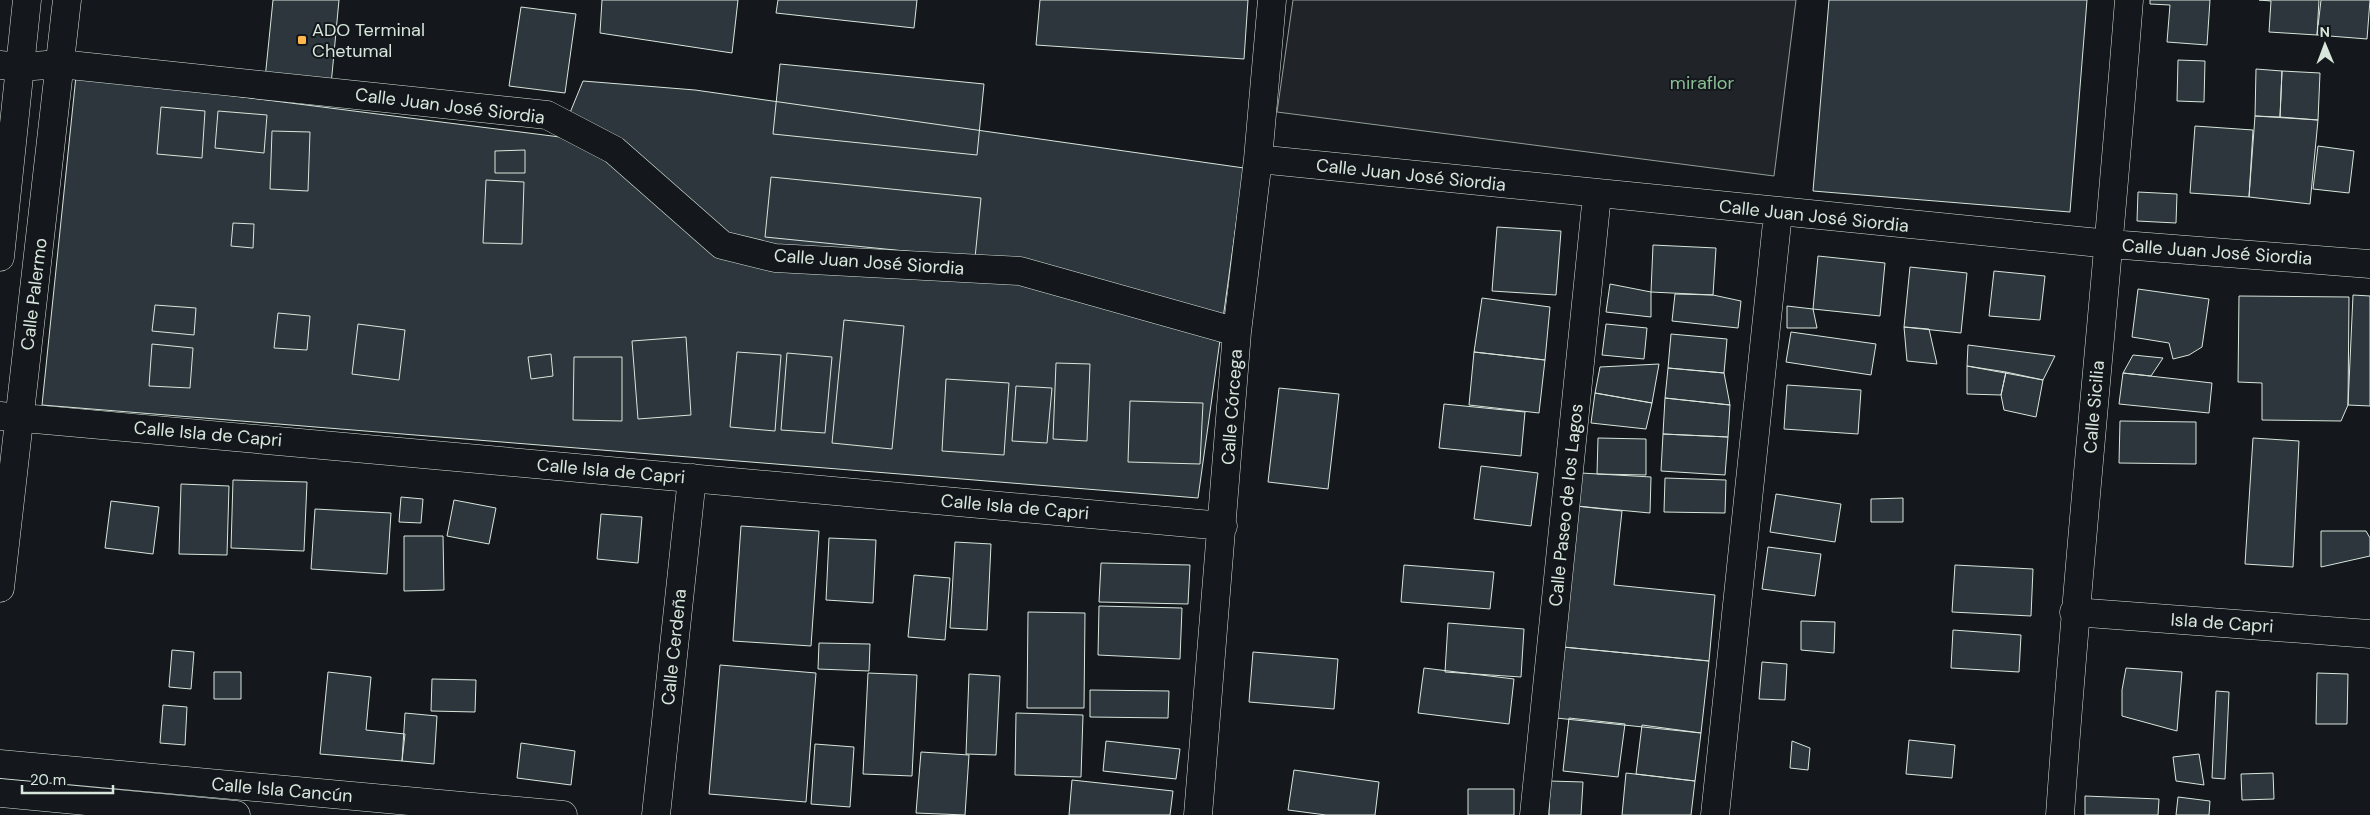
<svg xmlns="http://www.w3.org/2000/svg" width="2370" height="815" font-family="'DM Sans',sans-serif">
<rect width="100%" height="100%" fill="#14181c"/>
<path fill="#202428" stroke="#939e99" d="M 1293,0 L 1796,0 L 1774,176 L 1277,112 Z"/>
<path fill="#2c363c" stroke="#d8e6dc" d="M 273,0 L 339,0 L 331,85 L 265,79 Z
M 602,0 L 738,0 L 732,53 L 600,33 Z
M 778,0 L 917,0 L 914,28 L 776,13 Z
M 1040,0 L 1248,0 L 1244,59 L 1036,45 Z
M 1829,0 L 2087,0 L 2070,212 L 1813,191 Z
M 2150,0 L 2210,0 L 2207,45 L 2167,42 L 2170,5 L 2150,4 Z
M 2259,0 L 2319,0 L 2317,35 L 2269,32 L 2271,1 Z
M 2321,0 L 2370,0 L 2367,39 L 2317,35 Z
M 521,7 L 576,14 L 565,93 L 509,86 Z
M 2178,60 L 2205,61 L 2204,102 L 2177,101 Z
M 780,64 L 984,84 L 977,155 L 773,134 Z
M 2256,69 L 2282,71 L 2280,117 L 2255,116 Z
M 2282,71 L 2320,73 L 2318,120 L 2280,117 Z
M 76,76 L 560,137 L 583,81 L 695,90 L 1244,168 L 1198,498 L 42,405 Z
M 161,107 L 205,111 L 202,158 L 157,154 Z
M 218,111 L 267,115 L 264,153 L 215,148 Z
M 2255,116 L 2318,120 L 2310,204 L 2249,197 Z
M 2195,126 L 2253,130 L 2249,197 L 2190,193 Z
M 272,131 L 310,132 L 308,191 L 270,189 Z
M 2318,146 L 2354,151 L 2349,193 L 2313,189 Z
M 525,150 L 525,173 L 495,173 L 495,151 Z
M 771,177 L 981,198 L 975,258 L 765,237 Z
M 486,180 L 524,182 L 522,244 L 483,243 Z
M 2138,192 L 2177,194 L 2176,223 L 2137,221 Z
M 233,223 L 254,224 L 253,248 L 231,246 Z
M 1497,227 L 1561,231 L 1556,295 L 1492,291 Z
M 1653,245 L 1716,248 L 1713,295 L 1651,292 Z
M 1818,256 L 1885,263 L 1880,316 L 1813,309 Z
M 1910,267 L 1967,273 L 1961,333 L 1904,327 Z
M 1994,271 L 2045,276 L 2040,320 L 1989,316 Z
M 1610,284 L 1651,292 L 1651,317 L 1606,312 Z
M 2138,289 L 2209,299 L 2202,347 L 2189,355 L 2173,359 L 2169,343 L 2132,337 Z
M 1675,294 L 1713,295 L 1741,301 L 1738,328 L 1672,321 Z
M 2353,295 L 2370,296 L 2370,406 L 2348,405 Z
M 2239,296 L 2349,297 L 2348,405 L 2341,421 L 2262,420 L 2262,383 L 2238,382 Z
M 1482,298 L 1550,307 L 1545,360 L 1474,352 Z
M 155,305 L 196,308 L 194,335 L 152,331 Z
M 1787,306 L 1813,309 L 1817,328 L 1787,328 Z
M 278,313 L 310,316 L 307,350 L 274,348 Z
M 844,320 L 904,326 L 892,449 L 832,443 Z
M 358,324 L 405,330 L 399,380 L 352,374 Z
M 1606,324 L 1647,328 L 1644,359 L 1602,355 Z
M 1904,327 L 1929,329 L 1937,364 L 1907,361 Z
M 1791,332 L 1876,344 L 1871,375 L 1786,362 Z
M 1671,334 L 1727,339 L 1724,373 L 1668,368 Z
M 686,337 L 691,415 L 638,419 L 632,341 Z
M 152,344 L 193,348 L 190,388 L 149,386 Z
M 1968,345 L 2055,356 L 2043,380 L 1967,366 Z
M 737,352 L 781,355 L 775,431 L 730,427 Z
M 1474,352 L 1545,360 L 1539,413 L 1469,405 Z
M 787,353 L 832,357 L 825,433 L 781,430 Z
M 551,354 L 553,376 L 531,379 L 528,357 Z
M 2133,355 L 2163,358 L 2151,376 L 2123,373 Z
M 574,357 L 622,357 L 622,421 L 573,420 Z
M 1056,363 L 1090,364 L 1087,441 L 1053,439 Z
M 1659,364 L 1652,403 L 1595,393 L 1600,367 Z
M 1967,366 L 2006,372 L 2001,395 L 1967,394 Z
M 1668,368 L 1724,373 L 1730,405 L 1665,398 Z
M 2006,372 L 2043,380 L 2036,417 L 2004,410 L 2001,395 Z
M 2123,373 L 2212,383 L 2209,413 L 2119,404 Z
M 946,379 L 1009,383 L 1004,455 L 942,451 Z
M 1787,385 L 1861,390 L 1858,434 L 1784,429 Z
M 1016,386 L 1052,388 L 1047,443 L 1012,441 Z
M 1279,388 L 1339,394 L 1328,489 L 1268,482 Z
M 1595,393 L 1652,403 L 1646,429 L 1591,423 Z
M 1665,398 L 1730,405 L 1728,437 L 1663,434 Z
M 1130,401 L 1203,403 L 1200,464 L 1128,462 Z
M 1444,404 L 1525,412 L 1521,456 L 1439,448 Z
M 2120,421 L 2196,422 L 2196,464 L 2119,463 Z
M 1663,434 L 1728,437 L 1725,475 L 1661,471 Z
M 1598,438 L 1646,439 L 1646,475 L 1597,474 Z
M 2253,438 L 2299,441 L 2293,567 L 2245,564 Z
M 1481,466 L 1538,473 L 1531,526 L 1474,519 Z
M 1581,473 L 1651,477 L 1650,513 L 1576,506 Z
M 1665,478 L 1726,480 L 1725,513 L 1664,512 Z
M 233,480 L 307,482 L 304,551 L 231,548 Z
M 181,484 L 229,486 L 227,555 L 179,554 Z
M 1776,494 L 1841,504 L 1835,542 L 1770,532 Z
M 401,497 L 423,499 L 421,523 L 399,522 Z
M 1903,498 L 1903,522 L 1871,522 L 1871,499 Z
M 454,500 L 496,508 L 489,544 L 447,536 Z
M 111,501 L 159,507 L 153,554 L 105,548 Z
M 1576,506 L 1622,511 L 1614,585 L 1715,595 L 1709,661 L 1563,647 Z
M 315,509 L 391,513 L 387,574 L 311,569 Z
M 601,514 L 642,517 L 638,563 L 597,559 Z
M 741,526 L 819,531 L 811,646 L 733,641 Z
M 2321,531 L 2366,531 L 2370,538 L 2370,556 L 2321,567 Z
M 404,536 L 443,536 L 444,590 L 404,591 Z
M 829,538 L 876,540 L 873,603 L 826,600 Z
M 955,542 L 991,544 L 987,630 L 950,628 Z
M 1768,547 L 1821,554 L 1815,596 L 1762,589 Z
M 1101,563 L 1190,565 L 1188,604 L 1099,602 Z
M 1404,565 L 1494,572 L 1490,609 L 1401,602 Z
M 1955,565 L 2033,569 L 2031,616 L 1952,612 Z
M 914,575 L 950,578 L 945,640 L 908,637 Z
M 1099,606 L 1182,608 L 1180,659 L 1098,655 Z
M 1028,612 L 1085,613 L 1084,708 L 1027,708 Z
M 1801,621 L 1835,622 L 1834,653 L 1801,650 Z
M 1448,623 L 1524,629 L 1521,677 L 1445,672 Z
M 1953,630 L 2021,635 L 2019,672 L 1951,668 Z
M 819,643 L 870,644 L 869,671 L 818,669 Z
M 1563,647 L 1709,661 L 1701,733 L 1556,718 Z
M 172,650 L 194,652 L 191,689 L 169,687 Z
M 1253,652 L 1338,659 L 1334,709 L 1249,702 Z
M 1762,662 L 1787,664 L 1785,700 L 1759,699 Z
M 720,665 L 816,673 L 806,802 L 709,794 Z
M 1424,668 L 1514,679 L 1509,724 L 1418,713 Z
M 2126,668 L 2182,672 L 2177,731 L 2122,716 L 2122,690 Z
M 214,672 L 241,672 L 241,699 L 214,699 Z
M 328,672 L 371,677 L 366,730 L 405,734 L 402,761 L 320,754 Z
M 868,673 L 917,675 L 912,776 L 863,774 Z
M 2317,673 L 2348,674 L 2347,724 L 2316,724 Z
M 969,674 L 1000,676 L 996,755 L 966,754 Z
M 432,679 L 476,680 L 475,712 L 431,711 Z
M 1090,690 L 1169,691 L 1168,718 L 1090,717 Z
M 2216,691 L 2229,692 L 2225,779 L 2212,778 Z
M 163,705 L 187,707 L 185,745 L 160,743 Z
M 405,713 L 437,716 L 434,764 L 402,761 Z
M 1016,713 L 1083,715 L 1081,777 L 1015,775 Z
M 1569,718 L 1625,724 L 1618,777 L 1563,771 Z
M 1642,725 L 1701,733 L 1695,781 L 1636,774 Z
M 1909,740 L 1955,745 L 1952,778 L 1906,774 Z
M 1106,741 L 1180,749 L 1176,779 L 1103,771 Z
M 1792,741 L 1810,748 L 1808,770 L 1790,768 Z
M 521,743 L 575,751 L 571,785 L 517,778 Z
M 815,744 L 854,747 L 850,807 L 811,804 Z
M 921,752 L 969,755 L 965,815 L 916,813 Z
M 2199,754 L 2204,785 L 2176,781 L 2173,757 Z
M 1294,770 L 1379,782 L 1375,815 L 1326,815 L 1288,810 Z
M 1626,773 L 1695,781 L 1691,815 L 1622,815 Z
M 2273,773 L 2274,799 L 2242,800 L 2241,774 Z
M 1072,780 L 1173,791 L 1170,815 L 1069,815 Z
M 1550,781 L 1583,782 L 1581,815 L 1549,815 Z
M 1468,789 L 1514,789 L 1514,815 L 1468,815 Z
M 2085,796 L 2159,799 L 2158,815 L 2085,815 Z
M 2178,797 L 2210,801 L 2209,815 L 2176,815 Z"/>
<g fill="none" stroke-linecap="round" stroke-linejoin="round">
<defs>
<path id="minor" d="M 0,65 L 20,67 L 60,64 L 547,115 L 614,150 L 722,245 L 775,258 L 1020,271 L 1237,332
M 1258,159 L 2110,244 L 2370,264
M 0,257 L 27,0
M 0,416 L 1223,526
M 0,588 L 67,0
M 2074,612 L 2370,634
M 656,815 L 692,478
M 1198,815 L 1237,332 L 1258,159 L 1272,0
M 1534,815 L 1597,195
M 1715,815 L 1778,213
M 2060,815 C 2079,543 2108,272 2129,0"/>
<path id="tertiary" d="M 0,764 L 563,815
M 0,793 L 236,815"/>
</defs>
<use href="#minor" stroke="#d8e6dc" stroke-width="29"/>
<use href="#tertiary" stroke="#d8e6dc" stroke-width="29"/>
<use href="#minor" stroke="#14181c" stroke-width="28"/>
<use href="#tertiary" stroke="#14181c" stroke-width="28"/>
</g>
<rect fill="#ffb74d" stroke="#14181c" stroke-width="2" x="297" y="35" width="10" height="10" rx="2.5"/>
<g text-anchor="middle" stroke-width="4" stroke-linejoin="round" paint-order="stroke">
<g font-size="18" fill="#d8e6dc" stroke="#14181c" text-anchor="start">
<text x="312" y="36">ADO Terminal<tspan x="312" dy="21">Chetumal</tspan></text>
</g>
<g font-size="18" fill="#8ac095" stroke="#14181c">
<text x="1702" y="89">miraflor</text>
</g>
<g font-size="18" fill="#d8e6dc" stroke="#14181c">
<text transform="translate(450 106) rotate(7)" y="6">Calle Juan José Siordia</text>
<text transform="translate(1411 175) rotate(6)" y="6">Calle Juan José Siordia</text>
<text transform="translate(1814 216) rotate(6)" y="6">Calle Juan José Siordia</text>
<text transform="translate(2217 252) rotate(4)" y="6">Calle Juan José Siordia</text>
<text transform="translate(869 262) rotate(4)" y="6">Calle Juan José Siordia</text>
<text transform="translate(34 294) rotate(-83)" y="6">Calle Palermo</text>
<text transform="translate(1232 407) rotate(-86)" y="6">Calle Córcega</text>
<text transform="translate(2094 407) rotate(-85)" y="6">Calle Sicilia</text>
<text transform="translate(208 434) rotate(5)" y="6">Calle Isla de Capri</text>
<text transform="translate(611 471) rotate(5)" y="6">Calle Isla de Capri</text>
<text transform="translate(1566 505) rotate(-84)" y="6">Calle Paseo de los Lagos</text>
<text transform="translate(1015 507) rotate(5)" y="6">Calle Isla de Capri</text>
<text transform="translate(2222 623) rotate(4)" y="6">Isla de Capri</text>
<text transform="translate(674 647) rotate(-84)" y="6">Calle Cerdeña</text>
<text transform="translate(282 790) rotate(5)" y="6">Calle Isla Cancún</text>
</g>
</g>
<g transform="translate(2325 45) rotate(359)" stroke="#14181c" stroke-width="4" paint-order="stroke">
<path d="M0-4L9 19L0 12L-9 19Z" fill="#d8e6dc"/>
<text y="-8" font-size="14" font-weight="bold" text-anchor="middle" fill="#d8e6dc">N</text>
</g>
<path d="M22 785v8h91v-8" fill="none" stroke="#d8e6dc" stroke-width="2.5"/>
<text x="30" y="785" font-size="15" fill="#d8e6dc" stroke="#14181c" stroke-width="4" paint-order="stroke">20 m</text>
</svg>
